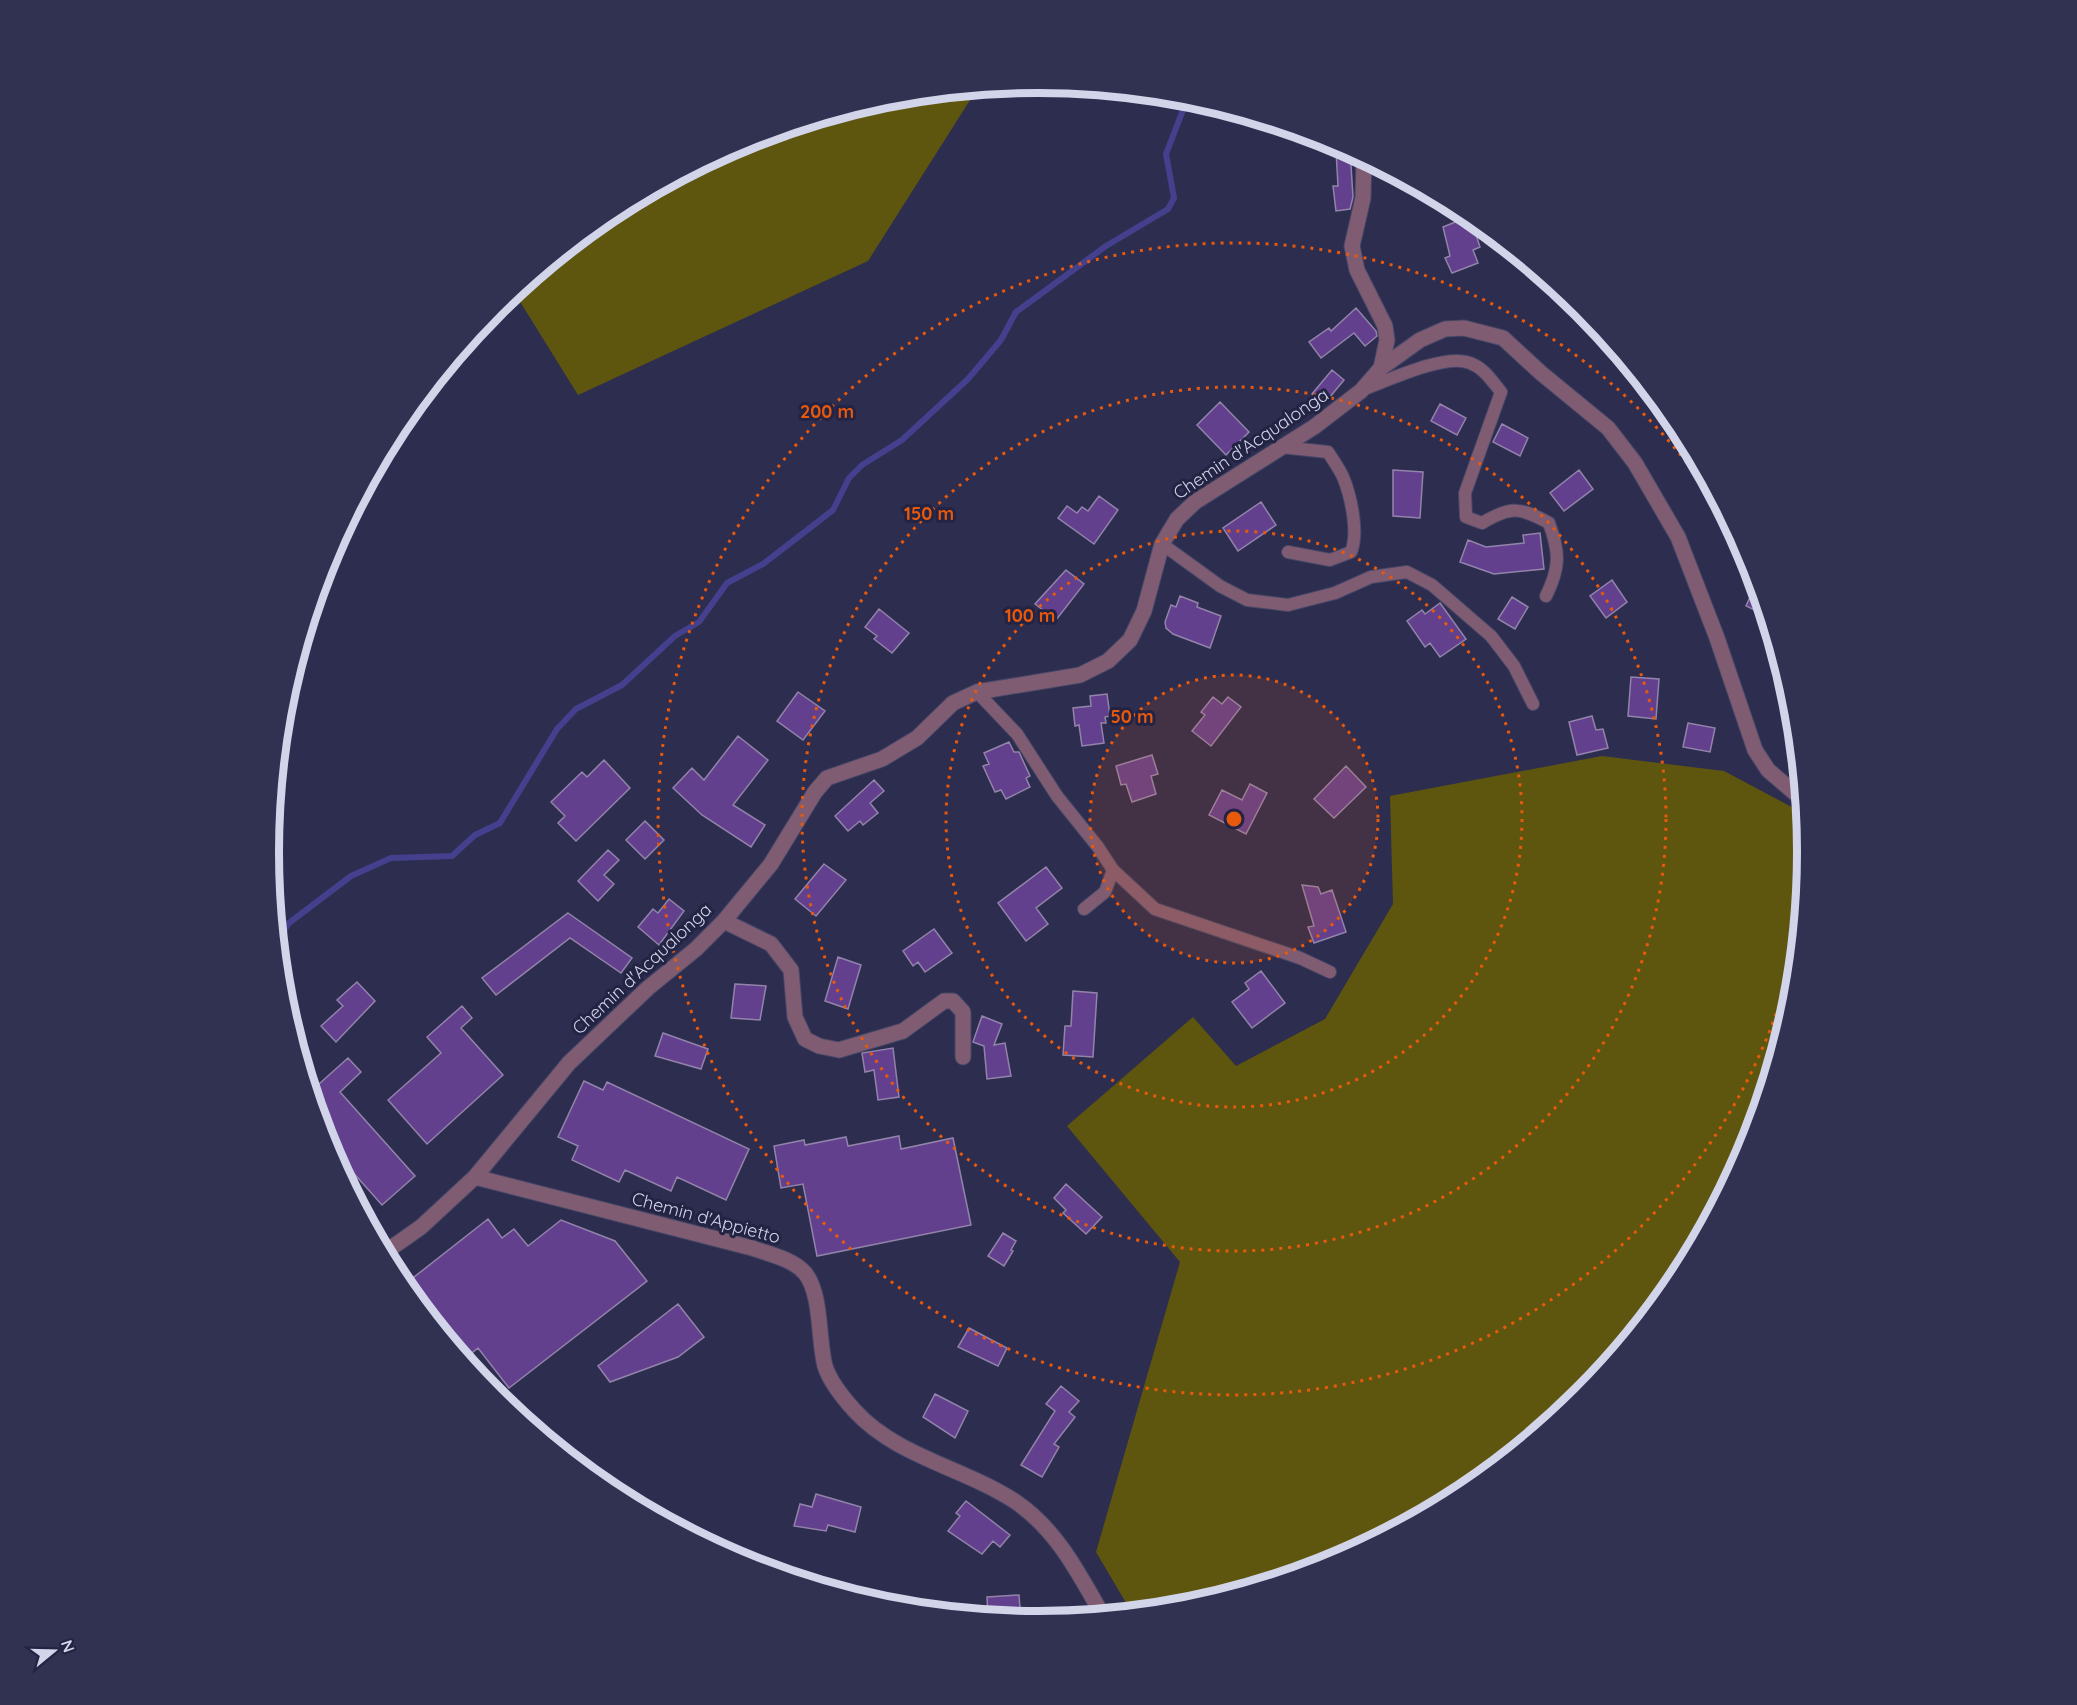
<svg xmlns="http://www.w3.org/2000/svg" width="2077" height="1705" font-family="Quicksand,sans-serif">
<rect width="100%" height="100%" fill="#2d2d4f"/>
<path fill="#5e560f" d="M 977,89 L 868,261 L 578,395 L 514,292 L 611,212 L 744,141 L 889,97 Z
M 1602,756 L 1724,771 L 1805,814 L 1808,853 L 1794,1003 L 1750,1147 L 1679,1281 L 1583,1397 L 1466,1493 L 1333,1564 L 1188,1608 L 1132,1613 L 1096,1552 L 1180,1262 L 1067,1126 L 1193,1017 L 1236,1066 L 1325,1019 L 1393,904 L 1390,796 Z"/>
<g fill="none" stroke-linecap="round" stroke-linejoin="round">
<path stroke="#45408e" stroke-width="6" d="M 277,941 L 289,923 L 351,876 L 391,858 L 452,856 L 475,835 L 500,823 L 557,729 L 576,709 L 622,685 L 675,636 L 699,622 L 727,583 L 763,564 L 833,510 L 849,478 L 862,465 L 902,440 L 968,379 L 1001,340 L 1016,312 L 1106,246 L 1168,209 L 1174,198 L 1166,154 L 1188,97"/>
</g>
<path fill="#63408d" stroke="#9283aa" stroke-width="1.5" d="M 1336,150 L 1350,150 L 1353,197 L 1350,209 L 1336,211 L 1333,186 L 1338,186 Z
M 1470,216 L 1480,247 L 1473,250 L 1478,263 L 1452,273 L 1445,258 L 1450,256 L 1443,227 Z
M 1356,308 L 1376,331 L 1377,336 L 1365,346 L 1354,333 L 1321,358 L 1309,342 L 1329,328 L 1331,331 Z
M 1332,370 L 1344,380 L 1324,404 L 1312,394 Z
M 1220,402 L 1249,432 L 1226,455 L 1197,425 Z
M 1440,404 L 1466,418 L 1457,435 L 1431,421 Z
M 1502,424 L 1528,438 L 1520,456 L 1493,442 Z
M 1393,470 L 1423,472 L 1420,518 L 1393,516 Z
M 1579,470 L 1593,489 L 1564,511 L 1550,493 Z
M 1099,496 L 1118,510 L 1094,544 L 1058,518 L 1067,506 L 1077,513 L 1082,507 L 1088,511 Z
M 1261,502 L 1276,525 L 1238,551 L 1223,528 Z
M 1540,533 L 1544,569 L 1494,574 L 1460,562 L 1468,540 L 1486,547 L 1524,543 L 1523,535 Z
M 1066,570 L 1084,584 L 1056,620 L 1035,604 Z
M 1612,580 L 1627,602 L 1606,618 L 1590,596 Z
M 1757,582 L 1763,600 L 1767,616 L 1746,606 Z
M 1180,596 L 1198,603 L 1197,607 L 1221,616 L 1210,648 L 1173,634 L 1166,628 L 1165,622 L 1171,605 L 1176,607 Z
M 1512,597 L 1528,607 L 1515,629 L 1498,619 Z
M 1440,603 L 1466,639 L 1440,657 L 1430,643 L 1425,647 L 1407,621 L 1422,610 L 1425,614 Z
M 879,609 L 909,633 L 892,653 L 874,639 L 877,636 L 865,627 Z
M 1631,677 L 1659,679 L 1656,719 L 1628,716 Z
M 798,692 L 825,711 L 803,740 L 777,721 Z
M 1107,694 L 1110,716 L 1105,717 L 1106,723 L 1101,723 L 1104,743 L 1082,746 L 1079,725 L 1075,726 L 1073,708 L 1091,706 L 1090,696 Z
M 1213,697 L 1222,704 L 1228,697 L 1241,707 L 1211,746 L 1192,731 L 1205,715 L 1201,712 Z
M 1592,716 L 1596,730 L 1603,729 L 1608,748 L 1577,755 L 1569,722 Z
M 1688,723 L 1715,728 L 1710,752 L 1683,747 Z
M 738,736 L 768,760 L 733,805 L 765,825 L 751,847 L 702,815 L 673,788 L 692,768 L 704,780 Z
M 1009,742 L 1014,752 L 1019,752 L 1030,776 L 1026,778 L 1030,787 L 1006,799 L 1001,790 L 995,792 L 983,766 L 989,764 L 984,753 Z
M 1152,755 L 1158,774 L 1151,776 L 1156,794 L 1132,802 L 1126,784 L 1121,785 L 1116,766 Z
M 604,760 L 630,788 L 576,841 L 558,823 L 565,816 L 551,802 L 582,772 L 587,777 Z
M 1346,766 L 1366,787 L 1334,818 L 1314,799 Z
M 874,780 L 884,791 L 870,803 L 878,813 L 863,825 L 860,821 L 848,831 L 835,816 Z
M 1250,784 L 1267,793 L 1246,834 L 1209,815 L 1222,790 L 1242,800 Z
M 645,821 L 664,840 L 645,859 L 626,840 Z
M 608,850 L 619,860 L 604,875 L 614,884 L 598,901 L 578,881 Z
M 824,864 L 846,880 L 816,916 L 795,899 Z
M 1046,867 L 1062,888 L 1036,908 L 1048,924 L 1026,941 L 998,903 Z
M 1302,885 L 1318,887 L 1321,894 L 1332,890 L 1346,932 L 1314,943 L 1308,927 L 1314,926 Z
M 669,899 L 684,911 L 659,945 L 638,927 L 653,909 L 658,913 Z
M 568,913 L 632,958 L 621,973 L 570,938 L 496,995 L 482,978 Z
M 934,929 L 952,953 L 925,972 L 918,962 L 913,966 L 903,951 Z
M 838,957 L 861,965 L 848,1009 L 825,1001 Z
M 1261,971 L 1285,1003 L 1252,1028 L 1232,1002 L 1249,989 L 1245,983 Z
M 357,982 L 375,1001 L 336,1042 L 321,1026 L 343,1006 L 337,1000 Z
M 735,984 L 766,986 L 760,1020 L 731,1018 Z
M 1073,991 L 1097,993 L 1093,1057 L 1063,1055 L 1065,1026 L 1071,1026 Z
M 462,1006 L 472,1018 L 461,1028 L 503,1075 L 427,1144 L 388,1100 L 441,1053 L 427,1037 Z
M 982,1016 L 1002,1024 L 994,1045 L 1005,1043 L 1011,1076 L 987,1079 L 984,1046 L 973,1042 Z
M 663,1033 L 708,1049 L 701,1069 L 655,1056 Z
M 893,1048 L 899,1097 L 878,1100 L 874,1070 L 865,1072 L 862,1053 Z
M 348,1058 L 361,1072 L 340,1092 L 415,1176 L 382,1205 L 326,1142 L 302,1064 L 319,1084 Z
M 584,1081 L 603,1090 L 607,1082 L 749,1149 L 726,1200 L 677,1177 L 671,1191 L 625,1170 L 619,1182 L 572,1160 L 578,1146 L 558,1137 Z
M 899,1136 L 901,1149 L 953,1138 L 971,1225 L 817,1256 L 803,1184 L 781,1188 L 774,1146 L 804,1140 L 805,1145 L 846,1137 L 848,1146 Z
M 1066,1184 L 1102,1217 L 1086,1234 L 1063,1213 L 1066,1210 L 1054,1198 Z
M 488,1219 L 502,1238 L 514,1229 L 528,1246 L 561,1220 L 615,1241 L 647,1281 L 509,1388 L 478,1348 L 468,1356 L 409,1281 Z
M 1003,1233 L 1016,1241 L 1011,1250 L 1013,1251 L 1004,1266 L 988,1256 Z
M 678,1304 L 704,1337 L 678,1357 L 610,1382 L 598,1366 Z
M 969,1328 L 1007,1348 L 998,1366 L 958,1347 Z
M 1061,1386 L 1079,1401 L 1069,1412 L 1075,1417 L 1054,1444 L 1059,1447 L 1042,1477 L 1021,1465 L 1055,1411 L 1046,1404 Z
M 935,1394 L 968,1411 L 955,1438 L 923,1417 Z
M 816,1494 L 861,1507 L 855,1532 L 828,1525 L 826,1531 L 794,1526 L 800,1504 L 812,1507 Z
M 966,1501 L 1010,1535 L 1000,1547 L 993,1541 L 982,1554 L 948,1531 L 960,1516 L 956,1513 Z
M 1019,1595 L 1021,1621 L 988,1618 L 987,1597 Z"/>
<g fill="none" stroke-linecap="round" stroke-linejoin="round">
<defs>
<path id="lane" d="M 1362,390 C 1387,381 1445,353 1470,363 C 1484,368 1492,381 1501,392 L 1465,493 L 1466,517 L 1482,523 C 1511,506 1520,507 1549,523 C 1560,553 1560,568 1546,596
M 1281,447 L 1328,452 C 1333,460 1339,468 1343,477 C 1351,496 1359,533 1351,552 L 1330,560 L 1288,552
M 1162,544 L 1220,586 L 1247,600 L 1288,605 L 1335,593 L 1371,577 L 1407,572 L 1432,585 L 1491,636 L 1514,666 L 1533,704
M 977,692 L 1017,734 L 1057,796 L 1098,847 L 1113,870 L 1155,909 L 1300,958 L 1330,972
M 1084,909 L 1105,892 L 1113,870"/>
<path id="street" d="M 1364,158 L 1363,198 L 1352,246 L 1357,270 L 1385,326 L 1387,340 L 1381,368
M 724,921 L 771,944 L 791,970 L 795,1017 L 805,1039 L 819,1046 L 839,1050 L 903,1031 L 944,1001 L 953,1001 L 963,1012 L 963,1057
M 475,1177 L 752,1248 C 769,1254 793,1259 805,1273 C 822,1294 818,1340 825,1366 C 830,1382 844,1399 855,1411 C 897,1457 965,1468 1016,1502 C 1057,1530 1079,1574 1103,1616
M 384,1253 L 421,1227 L 475,1177 L 569,1063 L 648,988 L 696,949 L 724,921 L 771,864 L 815,792 L 827,778 L 882,759 L 917,738 L 953,703 L 977,692 L 1080,675 L 1108,661 L 1130,640 L 1144,611 L 1162,544 L 1177,519 L 1195,502 L 1314,427 L 1361,391 L 1381,368 L 1420,340 L 1445,329 L 1464,328 L 1503,338 L 1541,373 L 1608,428 L 1635,463 L 1678,537 L 1717,638 L 1755,750 L 1768,770 L 1803,800"/>
</defs>
<use href="#lane" stroke="#474868" stroke-width="14"/>
<use href="#street" stroke="#474868" stroke-width="17"/>
<use href="#lane" stroke="#805c72" stroke-width="12"/>
<use href="#street" stroke="#805c72" stroke-width="15"/>
</g>
<circle cx="1234" cy="819" r="144" fill="#e8590c" fill-opacity=".12"/>
<g fill="none" stroke="#e8590c" stroke-width="3" stroke-dasharray="3 6">
<circle cx="1234" cy="819" r="144"/>
<circle cx="1234" cy="819" r="288"/>
<circle cx="1234" cy="819" r="432"/>
<path d="M1803 909A576 576 0 1 1 1754 571"/>
</g>
<g text-anchor="middle" stroke-width="6" stroke-linejoin="round" paint-order="stroke">
<g font-size="18" fill="#d2d4ea" stroke="#232344">
<text transform="translate(1251 444) rotate(-34)" y="6">Chemin d'Acqualonga</text>
<text transform="translate(642 969) rotate(-43)" y="6">Chemin d'Acqualonga</text>
<text transform="translate(706 1218) rotate(15)" y="6">Chemin d'Appietto</text>
</g>
</g>
<path d="M0 0H2077V1705H0ZM279 852a759 759 0 1 1 1518 0a759 759 0 1 1-1518 0Z" fill="#313151" fill-rule="evenodd"/>
<path fill="none" stroke="#d2d4ea" stroke-width="8" d="M279 852a759 759 0 1 1 1518 0a759 759 0 1 1-1518 0Z"/>
<circle cx="1234" cy="819" r="9" fill="#e8590c" stroke="#232344" stroke-width="3"/>
<g font-size="18" text-anchor="middle" font-weight="bold" fill="#e8590c" stroke="#232344" stroke-width="6" stroke-linejoin="round" paint-order="stroke">
<text x="827" y="418">200 m</text>
<text x="929" y="520">150 m</text>
<text x="1030" y="622">100 m</text>
<text x="1132" y="723">50 m</text>
</g>
<g transform="translate(54 1651) rotate(71)" stroke="#232344" stroke-width="4.5" paint-order="stroke">
<path d="M0-4.5L10 22L0 15L-10 22Z" fill="#d2d4ea"/>
<text y="-9" font-size="16" font-weight="bold" text-anchor="middle" fill="#d2d4ea">N</text>
</g>
</svg>
